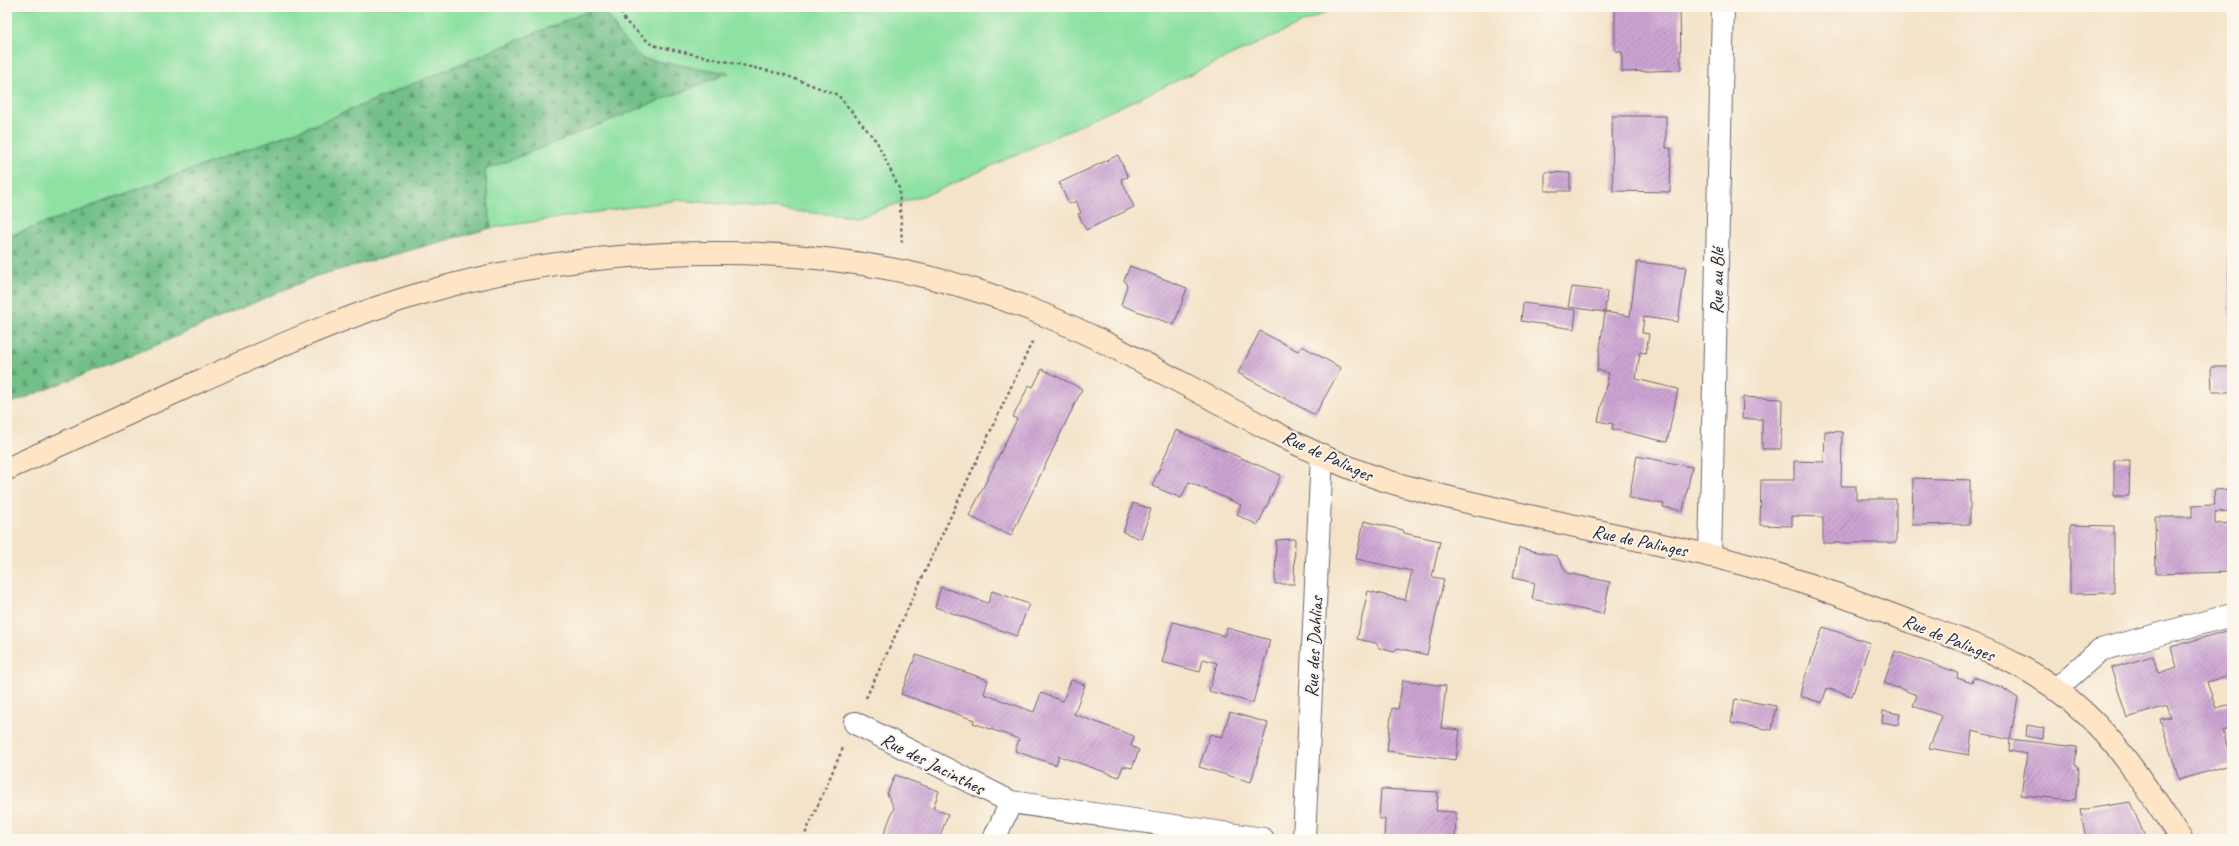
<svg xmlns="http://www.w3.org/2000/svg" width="2239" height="846" font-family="Caveat,sans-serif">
<defs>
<pattern id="forest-firs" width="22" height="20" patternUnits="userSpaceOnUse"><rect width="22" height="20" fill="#72bf88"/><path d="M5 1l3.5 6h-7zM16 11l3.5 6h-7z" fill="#5d9b70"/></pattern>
<pattern id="building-hatch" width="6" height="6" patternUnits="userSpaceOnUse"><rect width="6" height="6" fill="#cda4d3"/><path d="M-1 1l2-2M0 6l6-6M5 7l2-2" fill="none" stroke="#a685ac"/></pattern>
</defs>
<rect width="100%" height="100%" fill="#fbf7ec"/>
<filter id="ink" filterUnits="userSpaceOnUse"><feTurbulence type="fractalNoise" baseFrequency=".025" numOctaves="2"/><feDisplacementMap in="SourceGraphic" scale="8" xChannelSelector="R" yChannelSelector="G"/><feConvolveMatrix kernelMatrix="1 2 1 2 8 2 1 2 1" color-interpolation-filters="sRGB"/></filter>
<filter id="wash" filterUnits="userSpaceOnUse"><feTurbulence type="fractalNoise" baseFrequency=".012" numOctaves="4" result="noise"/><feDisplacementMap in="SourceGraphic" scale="16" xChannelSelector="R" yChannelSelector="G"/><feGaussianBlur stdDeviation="0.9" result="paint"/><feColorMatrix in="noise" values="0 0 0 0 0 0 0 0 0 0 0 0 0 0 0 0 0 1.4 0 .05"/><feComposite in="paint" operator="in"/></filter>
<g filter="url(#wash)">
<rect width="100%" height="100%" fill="#f4e3c9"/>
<path fill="#8de1a2" stroke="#58826e" d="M 7,7 L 598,7 L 319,123 L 7,237 Z
M 604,7 L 1337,7 L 937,191 L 856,217 L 678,200 L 491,228 L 485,170 L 728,73 L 643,59 L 619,35 Z"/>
<path fill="url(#forest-firs)" stroke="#4a7062" d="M 598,7 L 604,7 L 619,35 L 643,59 L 729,73 L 485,170 L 491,228 L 316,276 L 159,344 L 7,405 L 7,237 L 319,123 Z"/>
<g id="blocks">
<path fill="url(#building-hatch)" d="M 1615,7 L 1680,7 L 1681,70 L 1622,72 L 1622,52 L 1615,51 Z
M 1612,116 L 1666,116 L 1666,148 L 1671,148 L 1670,192 L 1613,191 Z
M 1118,155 L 1128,177 L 1121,179 L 1134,207 L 1086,230 L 1078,214 L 1081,213 L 1076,201 L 1069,204 L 1059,183 Z
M 1545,172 L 1570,173 L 1570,191 L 1545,191 Z
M 2229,250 L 2232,250 L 2232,329 L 2229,330 Z
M 1637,262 L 1686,267 L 1678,322 L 1644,317 L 1642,333 L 1649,334 L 1646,353 L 1640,352 L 1636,379 L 1678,389 L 1667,442 L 1612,429 L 1613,424 L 1598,421 L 1609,373 L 1597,370 L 1605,312 L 1630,316 Z
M 1130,266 L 1187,288 L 1174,325 L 1121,305 L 1127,286 L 1124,280 Z
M 1572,287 L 1607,291 L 1605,312 L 1568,307 Z
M 1523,303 L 1576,310 L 1574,329 L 1521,321 Z
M 1260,331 L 1298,351 L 1302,346 L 1341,368 L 1315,415 L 1238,373 Z
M 2211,367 L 2232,367 L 2232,392 L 2212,392 Z
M 1042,369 L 1082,389 L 1011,536 L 969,516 L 1017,419 L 1013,417 L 1029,385 L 1033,387 Z
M 1743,397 L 1782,399 L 1781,449 L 1762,449 L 1762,419 L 1742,419 Z
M 1176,430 L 1281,475 L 1258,525 L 1237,515 L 1241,505 L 1189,482 L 1181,498 L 1152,486 Z
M 1825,431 L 1842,432 L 1841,486 L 1856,486 L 1856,499 L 1896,499 L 1896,543 L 1823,543 L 1823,517 L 1792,516 L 1792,526 L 1760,525 L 1761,480 L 1794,480 L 1794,461 L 1824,462 Z
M 1637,456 L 1692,467 L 1683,511 L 1663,507 L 1664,504 L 1629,498 Z
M 2114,460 L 2130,460 L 2129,496 L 2114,496 Z
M 1913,478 L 1970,480 L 1970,524 L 1912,525 Z
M 2232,489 L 2232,511 L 2215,512 L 2215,524 L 2232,523 L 2232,572 L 2156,574 L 2155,517 L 2192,517 L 2192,506 L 2215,505 L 2214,490 Z
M 1133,503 L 1151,509 L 1141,539 L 1123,532 Z
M 1364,521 L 1403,530 L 1404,533 L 1440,541 L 1432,577 L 1444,579 L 1427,655 L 1398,648 L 1394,652 L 1379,648 L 1376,643 L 1357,639 L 1368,591 L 1405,600 L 1412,571 L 1356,559 Z
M 2070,525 L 2114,526 L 2114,593 L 2070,594 Z
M 1295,539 L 1294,584 L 1275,584 L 1276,540 Z
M 1519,548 L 1557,556 L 1567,573 L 1610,582 L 1603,614 L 1532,599 L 1535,583 L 1513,578 Z
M 941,587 L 988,603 L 992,591 L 1029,604 L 1017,636 L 935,607 Z
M 1173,622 L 1224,636 L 1227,628 L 1270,640 L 1253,703 L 1209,691 L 1217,663 L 1203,659 L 1200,672 L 1162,662 Z
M 1823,627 L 1870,643 L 1852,696 L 1827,688 L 1822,703 L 1800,696 L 1802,686 Z
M 2232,629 L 2232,674 L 2207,682 L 2216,708 L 2232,704 L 2232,728 L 2223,731 L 2232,764 L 2179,780 L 2160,719 L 2171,717 L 2167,706 L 2127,718 L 2111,668 L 2153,656 L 2158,673 L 2177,667 L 2171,647 Z
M 1895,651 L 1956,672 L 1958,673 L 1957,678 L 1972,683 L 1974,677 L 2001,687 L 2018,698 L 2010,739 L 2077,747 L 2075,765 L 2078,766 L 2079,771 L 2075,800 L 2021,795 L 2027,754 L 2009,751 L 2010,740 L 1972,731 L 1969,755 L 1929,748 L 1942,716 L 1913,706 L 1917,695 L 1884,683 Z
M 916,655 L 988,680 L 984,694 L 1034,712 L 1041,693 L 1063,701 L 1071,680 L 1085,685 L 1074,714 L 1134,736 L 1131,746 L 1139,750 L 1132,768 L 1123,766 L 1119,777 L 1059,756 L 1056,765 L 1015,751 L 1019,739 L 973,723 L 974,720 L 901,694 Z
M 1403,680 L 1446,686 L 1441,728 L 1460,730 L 1456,760 L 1387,751 L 1392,708 L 1398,709 Z
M 1735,699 L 1776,706 L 1772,730 L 1731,723 Z
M 1883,711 L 1900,714 L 1898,725 L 1882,722 Z
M 1230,712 L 1268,723 L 1251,782 L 1199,767 L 1210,734 L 1222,737 Z
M 2027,725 L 2044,728 L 2043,739 L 2026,736 Z
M 895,775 L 939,791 L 933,808 L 948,814 L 939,839 L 882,839 L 894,808 L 887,794 Z
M 1381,789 L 1438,792 L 1436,811 L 1456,812 L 1455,839 L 1384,839 L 1385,819 L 1379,819 Z
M 2130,802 L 2146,839 L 2086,839 L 2080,810 Z
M 1150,833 L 1175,838 L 1175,839 L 1149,839 Z"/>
</g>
</g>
<g filter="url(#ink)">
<use href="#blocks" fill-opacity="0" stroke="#6c666d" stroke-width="1"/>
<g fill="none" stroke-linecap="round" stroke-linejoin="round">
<defs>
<path id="minor" d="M 1710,556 L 1723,7
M 2057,688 L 2100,650 L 2232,615
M 855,723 L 1011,802
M 994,839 L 1011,802 L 1263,839
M 1304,839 L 1322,455"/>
<path id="secondary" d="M 7,469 C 72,439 137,410 202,380 C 274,348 347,315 423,293 C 517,265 618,253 717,253 C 828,253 938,271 1042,314 C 1089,333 1135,358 1180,382 C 1246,416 1314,458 1384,480 C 1425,493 1468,502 1511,512 C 1576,526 1642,540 1708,555 C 1779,572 1843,596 1911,622 C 1948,635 1987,648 2021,667 C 2099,709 2133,768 2181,839"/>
</defs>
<use href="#minor" stroke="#6c666d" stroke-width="24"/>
<use href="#secondary" stroke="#6c666d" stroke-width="24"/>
<path stroke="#6c666d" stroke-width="2.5" stroke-dasharray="3 3" stroke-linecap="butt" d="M 619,7 L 625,21 L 652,45 L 782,74 L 838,95 L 877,142 L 899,188 L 902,243
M 866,698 L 1033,340
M 803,839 L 843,748"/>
<use href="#minor" stroke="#fff" stroke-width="22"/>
<use href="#secondary" stroke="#fde5c5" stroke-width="22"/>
</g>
</g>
<g text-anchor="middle" stroke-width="4" stroke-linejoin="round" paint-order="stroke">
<g font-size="19" fill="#22223b" stroke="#fbf7ec">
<text transform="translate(1716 281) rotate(-89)" y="7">Rue au Blé</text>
<text transform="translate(1328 455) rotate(25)" y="7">Rue de Palinges</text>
<text transform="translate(1640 540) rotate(12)" y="7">Rue de Palinges</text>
<text transform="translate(1949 637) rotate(22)" y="7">Rue de Palinges</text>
<text transform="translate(1313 647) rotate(-87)" y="7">Rue des Dahlias</text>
<text transform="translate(933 763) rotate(27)" y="7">Rue des Jacinthes</text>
</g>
</g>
<rect width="2239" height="846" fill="none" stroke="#fbf7ec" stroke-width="24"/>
</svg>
